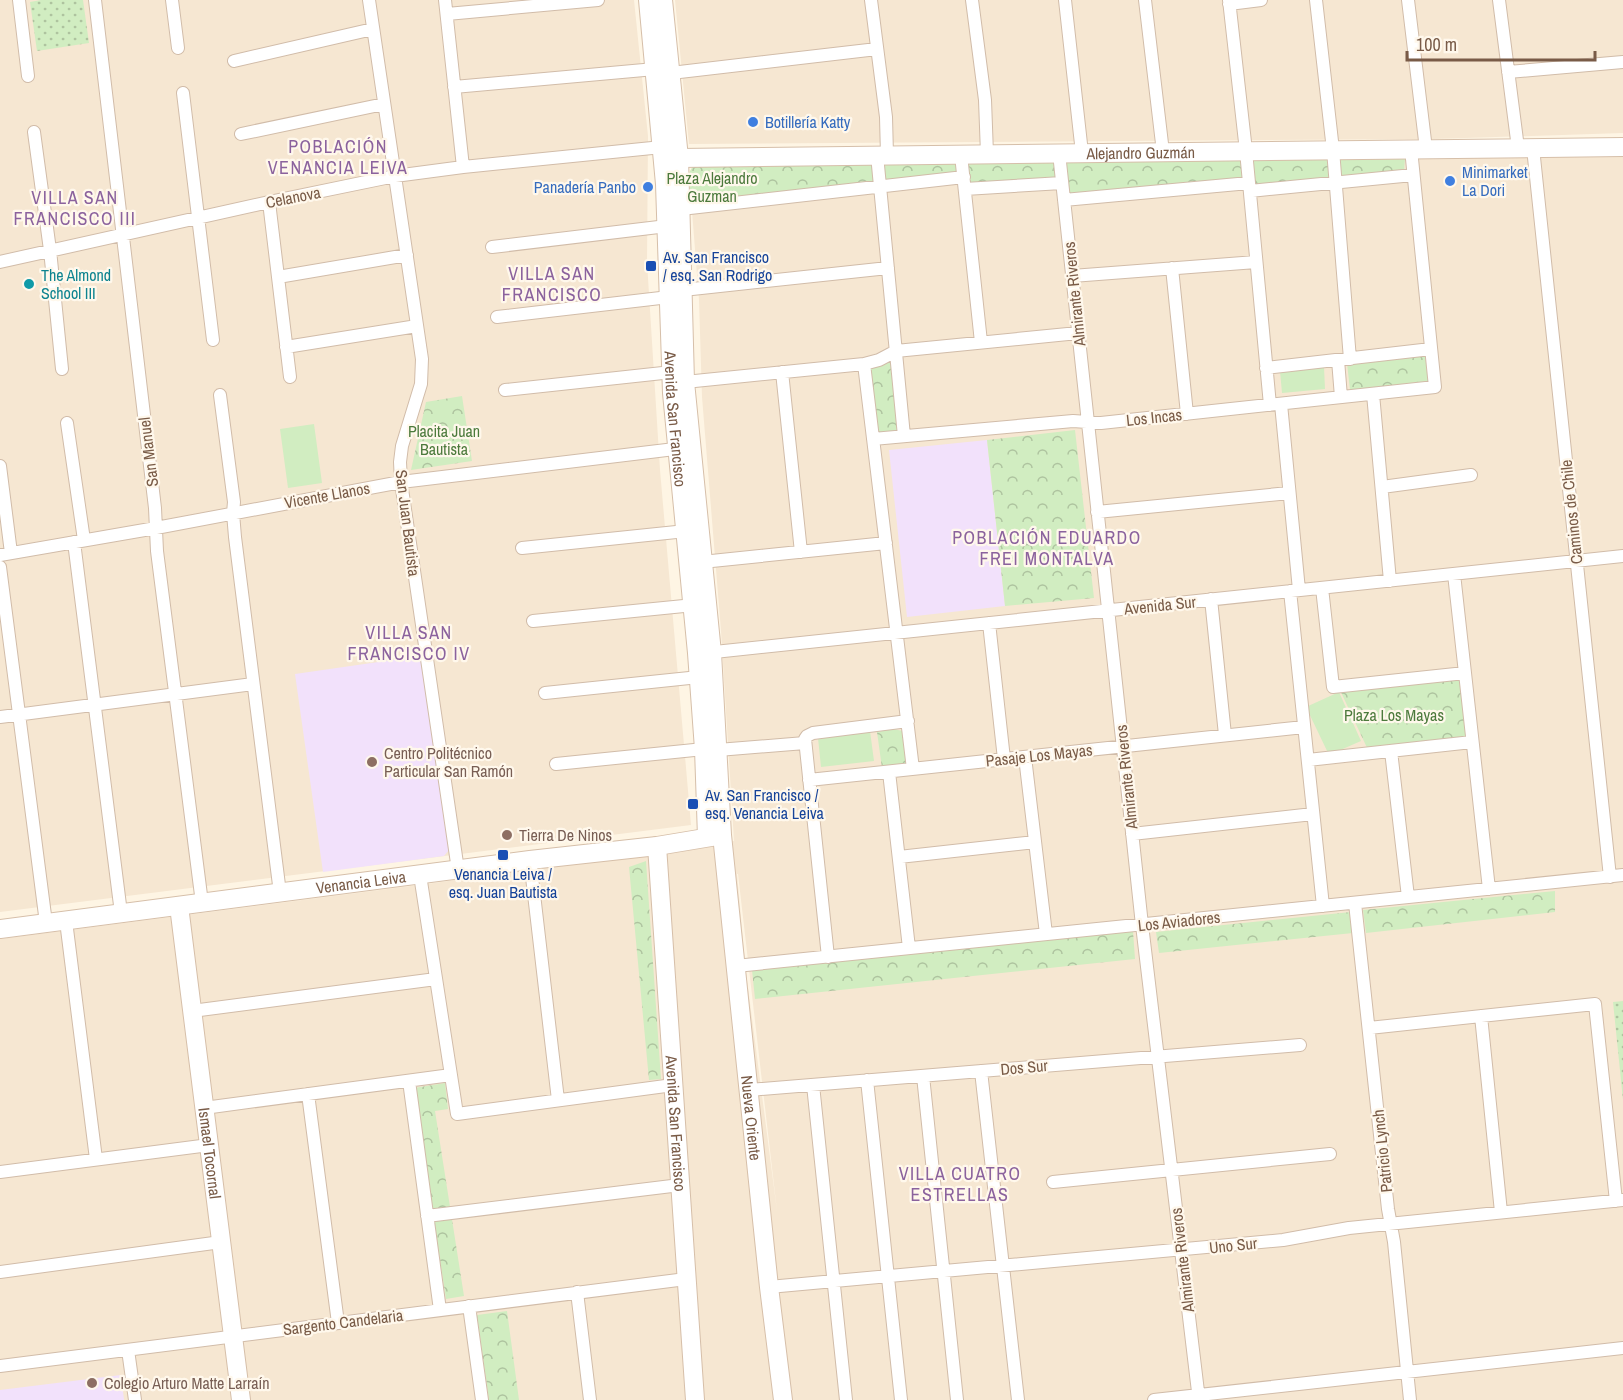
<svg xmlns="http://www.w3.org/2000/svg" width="1623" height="1400" font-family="'Archivo Narrow',sans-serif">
<defs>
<pattern id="grass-dots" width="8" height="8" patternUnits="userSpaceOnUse" patternTransform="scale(1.5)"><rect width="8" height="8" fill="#d1edc1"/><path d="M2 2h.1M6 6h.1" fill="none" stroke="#aec39f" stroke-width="1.8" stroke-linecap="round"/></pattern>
<pattern id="park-crowns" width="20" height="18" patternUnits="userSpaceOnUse" patternTransform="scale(1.5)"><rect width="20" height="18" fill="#d1edc1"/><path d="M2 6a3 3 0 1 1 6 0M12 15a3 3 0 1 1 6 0" fill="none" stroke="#aec39f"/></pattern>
</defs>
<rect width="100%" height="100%" fill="#fef5e4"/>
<path fill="#f6e7d2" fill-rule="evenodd" d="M 0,0 L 634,0 L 648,136 L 647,262 L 660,470 L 691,825 L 0,912 Z
M 675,0 L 1623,0 L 1623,133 L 1434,139 L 689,144 Z
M 1623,155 L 1623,1400 L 0,1400 L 0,939 L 434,883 L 734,841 L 721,631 L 702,397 L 699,300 L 689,173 L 693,166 L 1405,159 ZM 737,874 L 738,874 L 777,1211 L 746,972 Z"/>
<path fill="#f2e1fb" d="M 987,440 L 1005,606 L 907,617 L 889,450 Z
M 420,656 L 449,850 L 444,856 L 323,872 L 295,674 Z
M 121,1375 L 124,1400 L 0,1400 L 0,1390 Z"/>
<path fill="url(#grass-dots)" d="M 41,0 L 83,0 L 89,43 L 37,51 L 30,2 Z
M 1623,1001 L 1623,1100 L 1613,1002 Z"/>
<path fill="url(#park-crowns)" d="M 1405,159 L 1404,172 L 1254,187 L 1068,195 L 1067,181 L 966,186 L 965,175 L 691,212 L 689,173 L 693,166 Z
M 1425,355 L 1428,381 L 1350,390 L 1347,363 Z
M 893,356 L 901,433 L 876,436 L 868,369 Z
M 462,396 L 472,461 L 411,470 L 426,402 Z
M 1075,430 L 1094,598 L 1005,606 L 987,440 Z
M 1463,675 L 1470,741 L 1369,752 L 1339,688 Z
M 893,729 L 903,731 L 907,765 L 882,768 L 877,732 Z
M 646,861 L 661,1079 L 649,1080 L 629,867 Z
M 1555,891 L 1555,912 L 1366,933 L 1363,910 Z
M 1351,912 L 1353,933 L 1159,953 L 1156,932 Z
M 1133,931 L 1135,959 L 755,999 L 752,970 Z
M 445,1083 L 448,1109 L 435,1111 L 464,1296 L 446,1299 L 414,1088 Z
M 507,1311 L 519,1400 L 489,1400 L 477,1315 Z"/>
<path fill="#d1edc1" d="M 1324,367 L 1325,389 L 1282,393 L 1280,371 Z
M 314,424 L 322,483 L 288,488 L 280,429 Z
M 1339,692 L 1361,741 L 1329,755 L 1306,707 Z
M 870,731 L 874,761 L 821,767 L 818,738 Z"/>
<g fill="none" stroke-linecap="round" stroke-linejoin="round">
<defs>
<path id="street" d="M 19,0 L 28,76
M 95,0 L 155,508 L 157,551 L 202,903
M 172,0 L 178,48
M 369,0 L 422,359 L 421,384 L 417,397 L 402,446 L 400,462 L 401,482 L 458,870
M 445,0 L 463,167
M 871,0 L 886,117 L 887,155
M 972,0 L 985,100 L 987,154
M 1065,0 L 1082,153
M 1145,0 L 1163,152
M 1229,0 L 1246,151 L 1270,405
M 1316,0 L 1333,150 L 1350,359
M 1408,0 L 1426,149
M 1499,0 L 1518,148
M 1229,4 L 1261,0
M 447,14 L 598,0
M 234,61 L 373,29
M 1508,72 L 1623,62
M 671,73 L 877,49
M 454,87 L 655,69
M 183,93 L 213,340
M 34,132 L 50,250 L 62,369
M 241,134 L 384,104
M 1533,148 L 1610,877
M 1059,153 L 1142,925 L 1199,1400
M 877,155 L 904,436
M 961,155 L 981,342
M 965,189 L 1062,183
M 1250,191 L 1413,175
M 1064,200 L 1249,183
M 269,202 L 290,377
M 681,209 L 964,177
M 492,247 L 667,226
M 0,262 L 269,202 L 395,176 L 463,167 L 662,147
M 1172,268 L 1187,414
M 1072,276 L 1256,262
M 278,277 L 407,255
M 683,290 L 888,268
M 497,317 L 669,297
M 286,347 L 417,326
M 1338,360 L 1341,397
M 864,364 L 913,769
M 1266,368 L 1431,349
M 782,372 L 801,552
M 685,382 L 864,364 L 879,360 L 896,351 L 1078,333
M 505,390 L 672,372
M 1373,394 L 1390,581
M 220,395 L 234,502 L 233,513 L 235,537 L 280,893
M 1281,404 L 1299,590
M 67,423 L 84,540
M 873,439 L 1073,421 L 1101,423 L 1435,387 L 1411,149
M 0,466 L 11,553
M 1382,487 L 1471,475
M 1097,512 L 1289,493
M 74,542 L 121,913
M 522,548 L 686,531
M 0,555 L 156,528 L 401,482 L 683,448
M 702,562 L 886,543
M 0,567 L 46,923
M 1454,574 L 1489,889
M 1322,588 L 1333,687 L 1465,673
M 1290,591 L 1323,906
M 1211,599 L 1225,735
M 533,621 L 694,605
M 989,623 L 1004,759
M 705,653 L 1623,556
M 545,693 L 699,677
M 0,717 L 253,684
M 718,750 L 805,743
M 1391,751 L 1408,897
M 1025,757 L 1046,934
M 1308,760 L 1472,742
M 556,764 L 704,749
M 889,772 L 909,948
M 809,780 L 1304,727
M 1132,834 L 1313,814
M 899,857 L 1035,842
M 530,860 L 558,1100
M 420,875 L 457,1114 L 673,1085
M 1355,903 L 1388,1209 L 1394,1242 L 1410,1400
M 66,921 L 96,1159
M 828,957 L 805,739 L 807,736 L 813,733 L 908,721
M 736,966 L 1623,875
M 192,1011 L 436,979
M 1481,1016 L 1501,1212
M 1369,1028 L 1595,1004 L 1616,1201
M 981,1071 L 1018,1400
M 923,1076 L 957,1400
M 867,1080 L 901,1400
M 409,1081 L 440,1310
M 813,1085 L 846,1400
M 749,1090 L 1300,1045
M 308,1094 L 338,1323
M 204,1108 L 451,1075
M 0,1172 L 209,1145
M 1053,1182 L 1330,1154
M 427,1216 L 680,1185
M 0,1272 L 221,1242
M 769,1287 L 1283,1240 L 1349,1228 L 1623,1200
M 577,1292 L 590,1400
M 469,1306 L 482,1400
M 128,1350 L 135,1400
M 0,1366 L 686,1279
M 1154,1400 L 1623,1348"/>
<g id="secondary">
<path id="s1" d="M 648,0 L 665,184 L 672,393 L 697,653 L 704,749 L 707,837"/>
<path id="s2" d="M 663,0 L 679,158 L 685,382 L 712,653 L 722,835 L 769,1287 L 783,1400"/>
<path id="s3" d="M 662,147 L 679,158 L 1623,147"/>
<path id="s4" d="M 657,846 L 695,1400"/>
<path id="s5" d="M 179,906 L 241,1400"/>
<path id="s6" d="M 0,929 L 530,860 L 657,846 L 717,836"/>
</g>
</defs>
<use href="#street" stroke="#d1bca9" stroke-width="14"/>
<use href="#secondary" stroke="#d6bfa9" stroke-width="20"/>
<use href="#street" stroke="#fff" stroke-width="12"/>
<use href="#secondary" stroke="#fff" stroke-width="18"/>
</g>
<g fill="#3f7fe0" stroke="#fff8ec" stroke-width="2">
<circle cx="753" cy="122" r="6"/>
<circle cx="1450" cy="181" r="6"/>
<circle cx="648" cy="187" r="6"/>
</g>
<g fill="#1a4fb4" stroke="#fff8ec" stroke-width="2">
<rect x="645" y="260" width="12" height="12" rx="3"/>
<rect x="687" y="798" width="12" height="12" rx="3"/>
<rect x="497" y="849" width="12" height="12" rx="3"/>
</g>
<circle fill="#0f9aa8" stroke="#fff8ec" stroke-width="2" cx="29" cy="284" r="6"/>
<g fill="#8d6e63" stroke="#fff8ec" stroke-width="2">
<circle cx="372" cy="762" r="6"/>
<circle cx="507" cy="835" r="6"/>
<circle cx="92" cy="1383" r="6"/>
</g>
<g text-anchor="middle" stroke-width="4.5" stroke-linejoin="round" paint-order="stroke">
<g font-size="16" fill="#366cbe" stroke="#fff8ec" text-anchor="start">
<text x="765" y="128">Botillería Katty</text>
<text x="1462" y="178">Minimarket<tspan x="1462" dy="18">La Dori</tspan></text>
<text x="636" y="193" text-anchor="end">Panadería Panbo</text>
</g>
<g font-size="16" fill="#795b47" stroke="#fff8ec">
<text dy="6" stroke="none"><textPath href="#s3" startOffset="482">Alejandro Guzmán</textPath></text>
<text transform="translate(293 197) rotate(-11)" y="6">Celanova</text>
<text transform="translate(1074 294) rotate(-96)" y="6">Almirante Riveros</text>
<text transform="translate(1154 417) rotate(-6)" y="6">Los Incas</text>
<text dy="6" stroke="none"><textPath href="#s1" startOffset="420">Avenida San Francisco</textPath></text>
<text transform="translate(148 452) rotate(-97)" y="6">San Manuel</text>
<text transform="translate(327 495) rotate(-10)" y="6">Vicente Llanos</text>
<text transform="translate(1571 512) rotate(-96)" y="6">Caminos de Chile</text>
<text transform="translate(408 523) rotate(83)" y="6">San Juan Bautista</text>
<text transform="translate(1160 605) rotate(-6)" y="6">Avenida Sur</text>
<text transform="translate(1039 755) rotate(-6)" y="6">Pasaje Los Mayas</text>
<text transform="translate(1126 777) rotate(-96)" y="6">Almirante Riveros</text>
<text dy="6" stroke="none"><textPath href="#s6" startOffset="364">Venancia Leiva</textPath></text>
<text transform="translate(1179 921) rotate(-6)" y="6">Los Aviadores</text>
<text transform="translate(1024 1067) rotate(-5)" y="6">Dos Sur</text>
<text dy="6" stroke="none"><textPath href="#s2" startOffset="1122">Nueva Oriente</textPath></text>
<text dy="6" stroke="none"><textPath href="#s4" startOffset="278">Avenida San Francisco</textPath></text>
<text transform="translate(1382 1151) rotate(-96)" y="6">Patricio Lynch</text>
<text dy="6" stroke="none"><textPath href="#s5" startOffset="249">Ismael Tocornal</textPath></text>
<text transform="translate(1233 1245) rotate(-6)" y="6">Uno Sur</text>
<text transform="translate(1182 1260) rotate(-97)" y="6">Almirante Riveros</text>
<text transform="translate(343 1322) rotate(-7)" y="6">Sargento Candelaria</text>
</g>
<g font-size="16" fill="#4c7a3c" stroke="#fff8ec">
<text x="712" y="184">Plaza Alejandro<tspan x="712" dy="18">Guzman</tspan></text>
<text x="444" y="437">Placita Juan<tspan x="444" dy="18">Bautista</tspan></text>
<text x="1394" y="721">Plaza Los Mayas</text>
</g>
<g font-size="16" fill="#164399" stroke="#fff8ec" text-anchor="start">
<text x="663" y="263">Av. San Francisco<tspan x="663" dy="18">/ esq. San Rodrigo</tspan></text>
<text x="705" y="801">Av. San Francisco /<tspan x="705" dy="18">esq. Venancia Leiva</tspan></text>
<text x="503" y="880" text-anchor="middle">Venancia Leiva /<tspan x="503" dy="18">esq. Juan Bautista</tspan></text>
</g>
<g font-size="16" fill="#0d838f" stroke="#fff8ec" text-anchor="start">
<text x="41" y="281">The Almond<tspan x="41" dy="18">School III</tspan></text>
</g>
<g font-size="16" fill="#785e54" stroke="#fff8ec" text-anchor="start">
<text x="384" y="759">Centro Politécnico<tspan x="384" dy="18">Particular San Ramón</tspan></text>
<text x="519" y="841">Tierra De Ninos</text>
<text x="104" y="1389">Colegio Arturo Matte Larraín</text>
</g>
<g font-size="18" letter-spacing="1.5" fill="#8b629d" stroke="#fff8ec">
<text x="338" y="153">POBLACIÓN<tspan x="338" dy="21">VENANCIA LEIVA</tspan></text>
<text x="75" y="204">VILLA SAN<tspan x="75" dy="21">FRANCISCO III</tspan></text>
<text x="552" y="280">VILLA SAN<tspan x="552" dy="21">FRANCISCO</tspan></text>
<text x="1047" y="544">POBLACIÓN EDUARDO<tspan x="1047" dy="21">FREI MONTALVA</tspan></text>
<text x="409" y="639">VILLA SAN<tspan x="409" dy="21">FRANCISCO IV</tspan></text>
<text x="960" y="1180">VILLA CUATRO<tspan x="960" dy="21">ESTRELLAS</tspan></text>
</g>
</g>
<path d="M1407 51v9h188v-9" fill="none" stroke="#795b47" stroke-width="3"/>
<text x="1416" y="51" font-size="18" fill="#795b47" stroke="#fff8ec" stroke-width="4.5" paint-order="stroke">100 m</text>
</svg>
